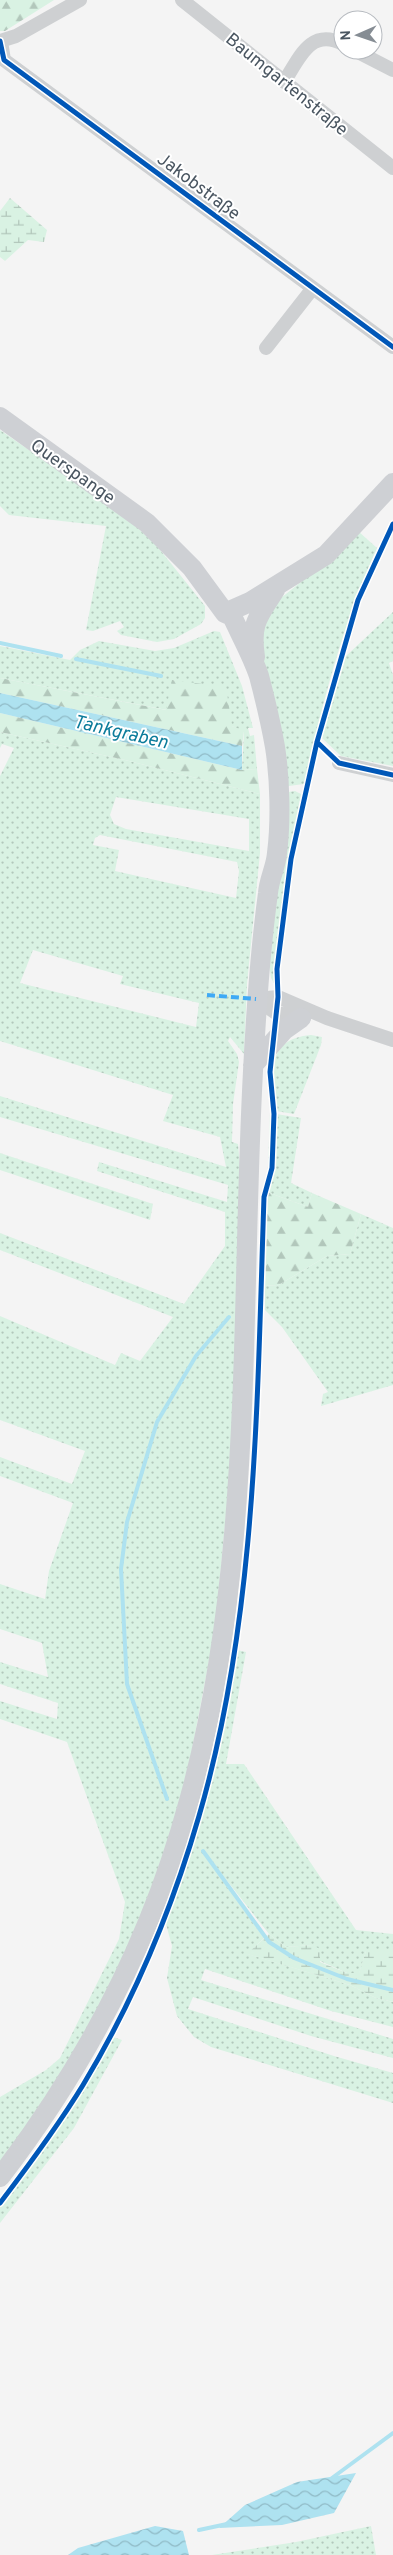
<svg xmlns="http://www.w3.org/2000/svg" width="393" height="2555" font-family="Overpass,sans-serif">
<defs>
<pattern id="grass-dots" width="8" height="8" patternUnits="userSpaceOnUse" patternTransform="scale(1.25)"><rect width="8" height="8" fill="#d9f2e3"/><path d="M2 2h.1M6 6h.1" fill="none" stroke="#b2c7bb" stroke-width="1.8" stroke-linecap="round"/></pattern>
<pattern id="forest-firs" width="22" height="20" patternUnits="userSpaceOnUse" patternTransform="scale(1.25)"><rect width="22" height="20" fill="#d9f2e3"/><path d="M5 1l3.5 6h-7zM16 11l3.5 6h-7z" fill="#b2c7bb"/></pattern>
<pattern id="wetland-marsh" width="20" height="14" patternUnits="userSpaceOnUse" patternTransform="scale(1.25)"><rect width="20" height="14" fill="#d9f2e3"/><path d="M1 5h8M5 5V1M11 12h8M15 12V8" fill="none" stroke="#b2c7bb"/></pattern>
<pattern id="water-waves" width="16" height="10" patternUnits="userSpaceOnUse" patternTransform="scale(1.25)"><rect width="16" height="10" fill="#aee2f0"/><path d="M0 5q4-4 8 0t8 0" fill="none" stroke="#90bac6"/></pattern>
</defs>
<rect width="100%" height="100%" fill="#f4f4f4"/>
<path fill="url(#grass-dots)" fill-rule="evenodd" d="M 0,430 L 104,502 L 139,529 L 157,546 L 205,606 L 205,618 L 201,624 L 174,639 L 157,642 L 121,635 L 117,631 L 124,627 L 120,621 L 93,631 L 86,630 L 106,526 L 9,515 L 0,506 Z
M 358,531 L 377,548 C 343,623 322,704 304,784 L 281,787 L 259,646 L 263,615 L 276,602 L 327,561 Z
M 393,612 L 393,661 L 389,663 L 393,675 L 393,766 L 341,756 L 322,738 L 346,656 Z
M 214,631 L 220,632 L 242,686 L 253,728 L 248,728 L 250,736 L 254,735 L 257,769 L 242,770 L 244,732 L 232,726 L 173,680 L 167,710 L 0,678 L 0,646 L 70,660 L 80,650 L 99,641 L 155,651 L 174,648 Z
M 0,732 L 125,760 L 260,794 L 260,853 L 247,984 L 244,1054 L 230,1037 L 228,1041 L 237,1054 L 239,1062 L 233,1104 L 232,1142 L 238,1144 L 241,1177 L 231,1462 L 215,1629 L 184,1792 L 138,1930 L 65,2072 L 0,2165 L 0,2097 L 46,2070 L 60,2058 L 119,1939 L 125,1902 L 67,1742 L 0,1719 L 0,1701 L 57,1719 L 58,1703 L 0,1684 L 0,1662 L 48,1677 L 42,1643 L 0,1629 L 0,1584 L 45,1599 L 49,1571 L 73,1503 L 0,1476 L 0,1457 L 72,1484 L 85,1451 L 0,1420 L 0,1316 L 115,1365 L 121,1353 L 140,1361 L 173,1317 L 0,1250 L 0,1233 L 184,1304 L 225,1246 L 225,1212 L 97,1171 L 99,1162 L 227,1202 L 228,1185 L 0,1117 L 0,1096 L 226,1167 L 220,1137 L 163,1121 L 173,1095 L 0,1041 L 0,776 L 14,748 L 2,744 L 0,748 ZM 116,797 L 249,819 L 249,851 L 126,829 L 114,824 L 110,815 ZM 100,835 L 237,862 L 239,871 L 236,898 L 115,871 L 119,850 L 93,845 L 95,838 ZM 33,950 L 123,976 L 120,984 L 199,1003 L 196,1027 L 20,983 Z
M 295,791 L 301,794 L 286,876 L 274,972 L 275,985 L 271,978 L 269,964 L 281,793 Z
M 311,1035 L 322,1037 L 321,1045 L 294,1114 L 270,1110 C 273,1074 265,1039 311,1035 Z
M 270,1113 L 301,1118 L 291,1183 L 312,1193 L 308,1207 L 267,1192 Z
M 0,1153 L 153,1204 L 150,1220 L 0,1170 Z
M 361,1214 L 393,1228 L 393,1385 L 321,1406 L 323,1394 L 328,1392 L 282,1327 L 265,1310 L 265,1285 L 277,1286 L 327,1256 L 350,1254 Z
M 237,1650 L 246,1652 L 226,1764 L 244,1764 L 356,1930 L 393,1934 L 393,1951 L 366,1951 L 359,1974 L 347,1973 L 320,1961 L 312,1945 L 286,1947 L 269,1934 L 210,1859 L 207,1859 L 264,1938 L 248,1954 L 350,1985 L 376,1998 L 393,2002 L 393,2027 L 331,2011 L 205,1969 L 201,1980 L 393,2039 L 393,2058 L 311,2036 L 193,1997 L 188,2009 L 334,2056 L 393,2073 L 393,2103 L 211,2047 L 194,2037 L 177,2016 L 167,1978 L 172,1946 L 166,1924 L 205,1805 L 227,1713 Z
M 113,2037 L 122,2040 L 74,2128 L 0,2223 L 0,2206 L 63,2121 Z
M 371,2526 L 376,2555 L 212,2555 L 296,2542 Z"/>
<path fill="url(#forest-firs)" d="M 0,0 L 54,0 L 5,31 L 0,31 Z
M 0,678 L 166,710 L 172,680 L 226,687 L 232,726 L 244,731 L 242,746 L 0,693 Z
M 0,713 L 242,770 L 257,769 L 260,794 L 125,760 L 0,732 Z
M 267,1192 L 308,1207 L 312,1193 L 361,1214 L 350,1254 L 327,1256 L 277,1286 L 265,1285 Z"/>
<path fill="url(#wetland-marsh)" d="M 10,198 L 47,230 L 44,242 L 28,240 L 5,261 L 0,257 L 0,211 Z
M 269,1934 L 286,1947 L 312,1945 L 320,1949 L 320,1962 L 347,1973 L 359,1973 L 366,1951 L 393,1951 L 393,2002 L 376,1998 L 350,1985 L 247,1954 Z"/>
<path fill="url(#water-waves)" d="M 0,693 L 242,746 L 242,770 L 0,713 Z
M 356,2473 L 334,2513 L 282,2525 L 219,2528 L 245,2505 L 297,2482 Z
M 155,2526 L 183,2531 L 189,2555 L 68,2555 L 78,2548 Z"/>
<g fill="none" stroke-linecap="round" stroke-linejoin="round">
<path stroke="#aee2f0" stroke-width="4" d="M 0,643 L 61,656
M 76,659 L 161,676
M 167,1799 L 127,1684 L 121,1569 L 127,1522 L 157,1422 L 196,1356 L 229,1317
M 203,1851 L 269,1942 L 294,1958 L 347,1979 L 393,1990
M 332,2478 L 393,2433
M 199,2530 L 227,2524"/>
<path stroke="#ced0d2" stroke-width="14" d="M 182,0 L 393,168
M 0,41 L 16,36 L 80,0
M 1,41 L 4,60 L 393,347
M 354,50 L 393,70
M 284,82 C 299,59 310,27 343,44
M 266,348 L 313,288
M 339,763 L 393,775
M 256,999 L 278,997 L 327,1018 L 393,1040
M 256,999 L 276,1013 L 304,1018"/>
<path stroke="#ced0d4" stroke-width="20" d="M 0,417 L 147,523 L 192,568 L 225,613 L 232,616 C 241,636 252,655 259,676 C 265,699 271,724 275,747 C 280,779 281,822 277,853 C 276,867 269,879 268,893 C 260,952 256,1012 253,1071 C 240,1314 254,1564 189,1801 C 152,1938 86,2065 0,2177
M 225,613 L 250,602 L 326,555 L 393,483
M 255,657 C 250,623 258,617 275,590
M 253,1065 L 284,1030 L 301,1018"/>
<path stroke="#3fa9f5" stroke-width="4" stroke-dasharray="8 4" stroke-linecap="butt" d="M 207,995 L 256,999"/>
<defs>
<path id="cycleway" d="M 0,41 L 4,60 L 393,347
M 317,742 L 339,763 L 393,775
M 0,2203 C 29,2165 58,2126 83,2085 C 133,2002 172,1909 199,1816 C 257,1618 257,1401 264,1197 L 272,1168 L 274,1114 L 270,1072 L 278,997 L 277,969 L 291,859 L 317,742 L 358,600 L 393,524"/>
</defs>
<use href="#cycleway" stroke="#fff" stroke-width="8"/>
<use href="#cycleway" stroke="#0057b8" stroke-width="5"/>
</g>
<g text-anchor="middle" stroke-width="4" stroke-linejoin="round" paint-order="stroke">
<g font-size="18" fill="#4a5661" stroke="#fff">
<text transform="translate(287 84) rotate(39)" y="6">Baumgartenstraße</text>
<text transform="translate(199 186) rotate(37)" y="6">Jakobstraße</text>
<text transform="translate(73 471) rotate(35)" y="6">Querspange</text>
</g>
<g font-size="19" font-style="italic" fill="#0c7c9b" stroke="#fff">
<text transform="translate(121 731) rotate(13)" y="7">Tankgraben</text>
</g>
</g>
<g transform="translate(358 35) rotate(268)"><circle r="24" fill="#ffffff" stroke="#b7bbc0"/>
<path d="M0-4L9 19L0 12L-9 19Z" fill="#868d94"/>
<text y="-8" font-size="14" font-weight="bold" text-anchor="middle" fill="#4a5661">N</text>
</g>
</svg>
